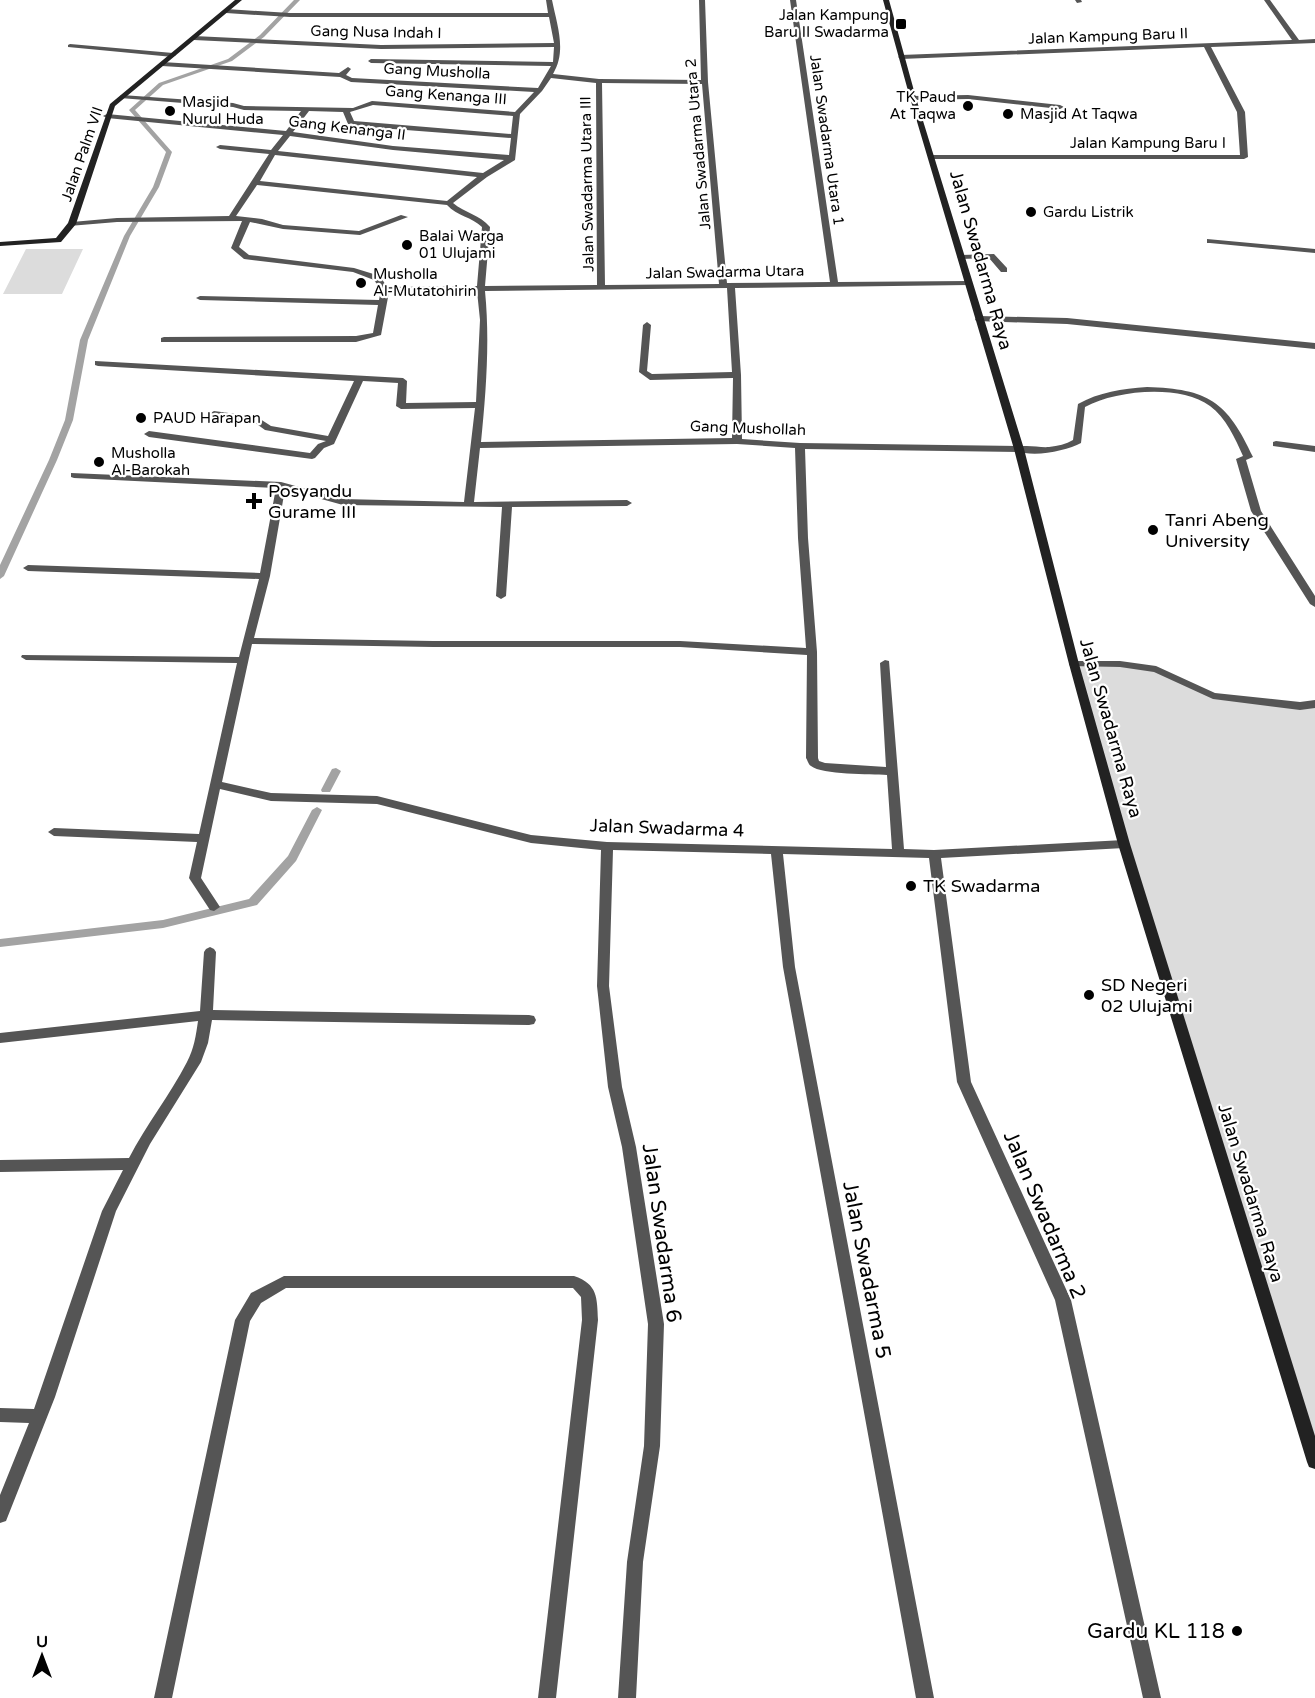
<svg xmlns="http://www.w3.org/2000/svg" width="1315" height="1698" font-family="'Varela Round',sans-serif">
<rect width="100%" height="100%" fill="#fff"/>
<path fill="#dcdcdc" d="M 26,249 L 83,249 L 62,294 L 3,294 Z
M 1074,664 L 1156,669 L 1213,696 L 1315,704 L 1315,1447 Z"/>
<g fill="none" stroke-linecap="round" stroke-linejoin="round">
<path fill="#a3a3a3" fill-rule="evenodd" d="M 294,0 L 300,0 L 264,37 L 232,61 L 163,85 L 135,110 L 172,152 L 159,187 L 130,236 L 88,340 L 73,420 L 57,460 L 4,576 L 0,579 L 0,565 L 49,460 L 65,420 L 80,340 L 124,236 L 153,187 L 166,152 L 129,110 L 159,83 L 228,59 L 260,35 Z
M 336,768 L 341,771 L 331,790 L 330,792 L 322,792 L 321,790 L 332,769 Z
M 317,807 L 322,810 L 296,861 L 257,905 L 163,928 L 0,947 L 0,939 L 163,920 L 249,899 L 288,856 L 312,810 Z"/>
<path fill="#555" fill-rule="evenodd" d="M 994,254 L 1007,268 L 1007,272 L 1001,272 L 989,258 L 961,259 L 957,257 L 961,255 Z
M 1147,387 C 1208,389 1227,401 1253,457 L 1246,460 L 1261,511 L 1315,596 L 1315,607 L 1310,604 L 1251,511 L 1236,459 L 1243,456 C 1235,438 1226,418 1210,406 C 1180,384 1116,390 1085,407 L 1081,443 C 1066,451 1029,459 1014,449 C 1023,443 1038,448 1049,447 C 1058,446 1066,444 1073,440 L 1078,404 C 1099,392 1122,389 1147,387 Z
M 1074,661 L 1120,661 L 1156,666 L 1215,693 L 1300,702 L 1315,700 L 1315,708 L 1300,710 L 1213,699 L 1154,672 L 1120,667 L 1070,666 L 1069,664 L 1070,662 Z"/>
<path fill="#555" fill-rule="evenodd" d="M 546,0 L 552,0 C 557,25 567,51 553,74 L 599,79 L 701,80 L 699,0 L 705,0 L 708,82 L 727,283 L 830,282 L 790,0 L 796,0 L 838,282 L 968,281 L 972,283 L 968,285 L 735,288 L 741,375 L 742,439 L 800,443 L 1019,446 L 1024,449 L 1019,452 L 805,449 L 808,538 L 817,652 L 818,758 L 819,761 L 825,763 L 886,767 L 880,663 L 885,660 L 889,661 L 904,849 L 934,850 L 1124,840 L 1130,844 L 1124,848 L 941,858 L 971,1082 L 1071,1300 L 1161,1698 L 1143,1698 L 1055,1300 L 957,1082 L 929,858 L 783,854 L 795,967 L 934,1698 L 916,1698 L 783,967 L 771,854 L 613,850 L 609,986 L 622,1087 L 636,1147 L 664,1324 L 660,1446 L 643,1562 L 636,1698 L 618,1698 L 627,1562 L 644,1446 L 648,1324 L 622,1147 L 608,1087 L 597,986 L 601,850 L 531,843 L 377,804 L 271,801 L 220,789 L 201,878 L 220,907 L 214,911 L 210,910 L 189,878 L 197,842 L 54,836 L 48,832 L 54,828 L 199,834 L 237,663 L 26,660 L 21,657 L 22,655 L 239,657 L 259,579 L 28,571 L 23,568 L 28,565 L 260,573 L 276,488 L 74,478 L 71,477 L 71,473 L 281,482 L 343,499 L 464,502 L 475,408 L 401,409 L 396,406 L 398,383 L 363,381 L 334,444 L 324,448 L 315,458 L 312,459 L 149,437 L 144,434 L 149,431 L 310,453 L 318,444 L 326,441 L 265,430 L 254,422 L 214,417 L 209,414 L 214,411 L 257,417 L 271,426 L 328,436 L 354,381 L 98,366 L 95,365 L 95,361 L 403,378 L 407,381 L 406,403 L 476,402 L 480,320 L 477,291 L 389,292 L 381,335 L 356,342 L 161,342 L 161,338 L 164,337 L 356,336 L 373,333 L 378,305 L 200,300 L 196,298 L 200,296 L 379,300 L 381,290 L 374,280 L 353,272 L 244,259 L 231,248 L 242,221 L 117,222 L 69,226 L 68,224 L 72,222 L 117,218 L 229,216 L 269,154 L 220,149 L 216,147 L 220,145 L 271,150 L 283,135 L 107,118 L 103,116 L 107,114 L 286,131 L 301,111 L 244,110 L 233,107 L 120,98 L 120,96 L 122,95 L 233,103 L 244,106 L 353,108 L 372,101 L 515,112 L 534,92 L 351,82 L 340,77 L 162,66 L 159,64 L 162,62 L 339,73 L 348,67 L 351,69 L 346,75 L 352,78 L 538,88 L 551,66 L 371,63 L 368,61 L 371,59 L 553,62 L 554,47 L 381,49 L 194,40 L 191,38 L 194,36 L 381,45 L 554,43 L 549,17 L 290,17 L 226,13 L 223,11 L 226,9 L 290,13 L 548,13 ZM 551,78 L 596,83 L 597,285 L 485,286 L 490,227 C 480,215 465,213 453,203 L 487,177 L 515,160 L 520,114 L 542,91 ZM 602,83 L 702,84 L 719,284 L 605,285 ZM 373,105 L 513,116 L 511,134 L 354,121 L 350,112 ZM 309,111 L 343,112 L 348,124 L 354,126 L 511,138 L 509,155 L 393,146 L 293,132 ZM 290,136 L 393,150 L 504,160 L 483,173 L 278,151 ZM 275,155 L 477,177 L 447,201 L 260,181 ZM 257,185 L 447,205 C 457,216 472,217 482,227 L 477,286 L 387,287 L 380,276 L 354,268 L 249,255 L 239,247 L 250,222 L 283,229 L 360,235 L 408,217 L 401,215 L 359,231 L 283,225 L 262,219 L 236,216 ZM 727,288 L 732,372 L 652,374 L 647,371 L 651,325 L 647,322 L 643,325 L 639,372 L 650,380 L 733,378 L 732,438 L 481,442 C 486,392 490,341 485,291 ZM 737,444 L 795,448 L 798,538 L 806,648 L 680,641 L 433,641 L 254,638 L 270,576 L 285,489 L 343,505 L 502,507 L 496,596 L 501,599 L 506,596 L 512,507 L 627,506 L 632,503 L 627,500 L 474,502 L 480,448 ZM 252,644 L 433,647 L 680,647 L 807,655 L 806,758 C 808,761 808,764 811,766 C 822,775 871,774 887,775 L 892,849 L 607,842 L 531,835 L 377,796 L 271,793 L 222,782 Z
M 1075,0 L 1081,0 L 1082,2 L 1077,3 Z
M 1264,0 L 1270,0 L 1299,40 L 1315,39 L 1315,43 L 1211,47 L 1245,112 L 1248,157 L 1244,159 L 932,159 L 928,157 L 932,155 L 1240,155 L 1237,112 L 1204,47 L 901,59 L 898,57 L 901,55 L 1292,40 Z
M 70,44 L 173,53 L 176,55 L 173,57 L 68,47 L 68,45 Z
M 968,95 L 1060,105 L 1064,107 L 1060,109 L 968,99 L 913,100 L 910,98 L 913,96 Z
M 1207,239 L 1315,249 L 1315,253 L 1210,243 L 1207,243 Z
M 979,316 L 1067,318 L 1315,343 L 1315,349 L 1067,324 L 976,321 L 975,319 Z
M 1276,441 L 1315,446 L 1315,452 L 1273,446 L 1273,442 Z
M 210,947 L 214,949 L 216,952 L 213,1010 L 529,1015 L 534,1016 L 536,1020 L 534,1024 L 529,1025 L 212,1020 L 208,1043 L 201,1062 L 150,1144 L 116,1211 L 55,1397 L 6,1521 L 0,1523 L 0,1495 L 29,1423 L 0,1422 L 0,1408 L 34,1409 L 102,1211 L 123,1170 L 0,1172 L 0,1160 L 129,1158 C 146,1125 170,1095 187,1062 C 194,1049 196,1035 198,1021 L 0,1043 L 0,1033 L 200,1011 L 204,952 L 206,949 Z
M 284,1276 L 574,1276 C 598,1284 597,1298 598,1320 L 556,1698 L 538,1698 L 582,1320 L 581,1297 L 573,1288 L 286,1288 L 261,1303 L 250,1321 L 172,1698 L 154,1698 L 235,1320 L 251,1293 Z"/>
<path fill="#222" fill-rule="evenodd" d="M 235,0 L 242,0 L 115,106 L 76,224 L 61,242 L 0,246 L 0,242 L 56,238 L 68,223 L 110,104 Z
M 883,0 L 889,0 L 916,98 L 1024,449 L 1079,664 L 1130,844 L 1315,1436 L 1315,1469 L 1309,1467 L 1307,1462 L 1118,844 L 1069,664 L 1014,449 L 910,98 Z"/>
</g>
<g fill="#000" stroke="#fff" stroke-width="2">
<rect x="895" y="18" width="12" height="12" rx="3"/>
<circle cx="968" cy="106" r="6"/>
<circle cx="170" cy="111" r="6"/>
<circle cx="1008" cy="114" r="6"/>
<circle cx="1031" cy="212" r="6"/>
<circle cx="407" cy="245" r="6"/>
<circle cx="361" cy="283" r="6"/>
<circle cx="141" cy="418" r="6"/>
<circle cx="99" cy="462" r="6"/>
<path d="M251 492h6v6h6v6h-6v6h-6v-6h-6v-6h6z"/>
<circle cx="1153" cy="530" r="6"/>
<circle cx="911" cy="886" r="6"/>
<circle cx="1089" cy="995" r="6"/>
<circle cx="1237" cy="1631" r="6"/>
</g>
<g text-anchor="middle" stroke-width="4.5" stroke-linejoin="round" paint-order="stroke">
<g font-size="15" fill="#000" stroke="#fff" text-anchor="start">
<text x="889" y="20" text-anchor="end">Jalan Kampung<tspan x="889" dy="17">Baru II Swadarma</tspan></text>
<text x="956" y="102" text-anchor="end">TK Paud<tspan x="956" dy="17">At Taqwa</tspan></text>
<text x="182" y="107">Masjid<tspan x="182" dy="17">Nurul Huda</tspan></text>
<text x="1020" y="119">Masjid At Taqwa</text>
<text x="1043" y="217">Gardu Listrik</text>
<text x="419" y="241">Balai Warga<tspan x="419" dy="17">01 Ulujami</tspan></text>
<text x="373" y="279">Musholla<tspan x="373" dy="17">Al-Mutatohirin</tspan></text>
<text x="153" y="423">PAUD Harapan</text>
<text x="111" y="458">Musholla<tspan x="111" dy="17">Al-Barokah</tspan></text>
</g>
<g font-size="15" fill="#000" stroke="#fff">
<text transform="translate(376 32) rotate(1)" y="5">Gang Nusa Indah I</text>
<text transform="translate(1108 36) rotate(-2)" y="5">Jalan Kampung Baru II</text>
<text transform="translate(437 71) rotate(3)" y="5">Gang Musholla</text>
<text transform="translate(446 95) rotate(4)" y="5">Gang Kenanga III</text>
<text transform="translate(347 128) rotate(7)" y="5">Gang Kenanga II</text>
<text transform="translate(827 140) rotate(82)" y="5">Jalan Swadarma Utara 1</text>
<text x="1148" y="148">Jalan Kampung Baru I</text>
<text transform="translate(698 144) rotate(-95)" y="5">Jalan Swadarma Utara 2</text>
<text transform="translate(82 154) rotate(-71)" y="5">Jalan Palm VII</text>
<text transform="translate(587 184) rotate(-91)" y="5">Jalan Swadarma Utara III</text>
<text transform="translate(725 272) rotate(-1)" y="5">Jalan Swadarma Utara</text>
<text transform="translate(748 428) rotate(2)" y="5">Gang Mushollah</text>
</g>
<g font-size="18" fill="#000" stroke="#fff">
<text transform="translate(981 260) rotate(74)" y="6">Jalan Swadarma Raya</text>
<text transform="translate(1111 728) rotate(74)" y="6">Jalan Swadarma Raya</text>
<text transform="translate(667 828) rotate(2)" y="6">Jalan Swadarma 4</text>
<text transform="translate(1251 1193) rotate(73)" y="6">Jalan Swadarma Raya</text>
</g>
<g font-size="18" fill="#000" stroke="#fff" text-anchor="start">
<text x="268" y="497">Posyandu<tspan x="268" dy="21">Gurame III</tspan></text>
<text x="1165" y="526">Tanri Abeng<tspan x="1165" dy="21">University</tspan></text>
<text x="923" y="892">TK Swadarma</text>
<text x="1101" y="991">SD Negeri<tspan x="1101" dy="21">02 Ulujami</tspan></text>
</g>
<g font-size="21" fill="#000" stroke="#fff">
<text transform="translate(1045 1215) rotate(67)" y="7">Jalan Swadarma 2</text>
<text transform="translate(662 1233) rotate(82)" y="7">Jalan Swadarma 6</text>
<text transform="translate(867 1270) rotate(79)" y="7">Jalan Swadarma 5</text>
</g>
<g font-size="21" fill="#000" stroke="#fff" text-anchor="end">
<text x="1225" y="1638">Gardu KL 118</text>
</g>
</g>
<g transform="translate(42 1656)" stroke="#ffffff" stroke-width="4.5" paint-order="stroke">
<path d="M0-4.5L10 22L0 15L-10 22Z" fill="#000000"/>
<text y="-9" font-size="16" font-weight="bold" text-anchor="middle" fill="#000000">U</text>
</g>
</svg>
